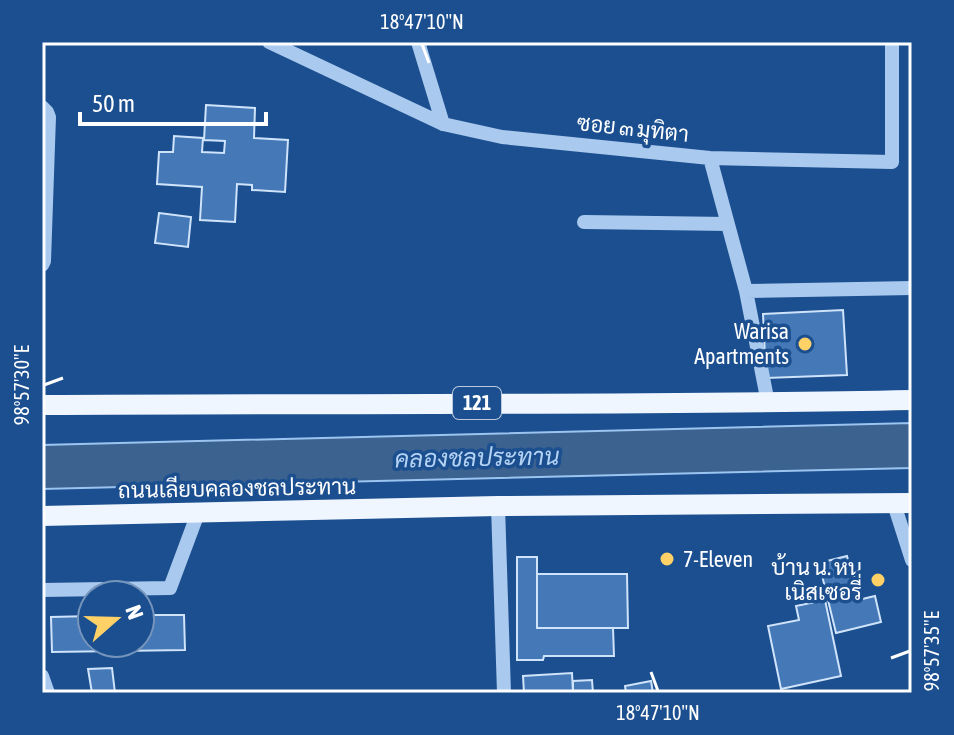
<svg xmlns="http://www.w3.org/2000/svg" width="954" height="735" font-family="'Asap Condensed',Sarabun,sans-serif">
<rect width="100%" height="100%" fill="#1b4f8f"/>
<path fill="#3c6290" stroke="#9cc4f0" stroke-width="2" d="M 912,423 L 912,468 L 42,489 L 42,445 Z"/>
<path fill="#4478b7" stroke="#cfe3fa" stroke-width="2" d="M 206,105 L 255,108 L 254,138 L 288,140 L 285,192 L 252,190 L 252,185 L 237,184 L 235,222 L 200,220 L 202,187 L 157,184 L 159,152 L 173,152 L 174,136 L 203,138 L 202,152 L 224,153 L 225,141 L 204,140 Z
M 159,213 L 191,217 L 188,247 L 155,243 Z
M 843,310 L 847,375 L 766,378 L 763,314 Z
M 847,556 L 858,600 L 875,596 L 881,622 L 836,633 L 819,563 Z
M 517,557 L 537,557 L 537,628 L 613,628 L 614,656 L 544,656 L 543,660 L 517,660 Z
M 537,574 L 627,574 L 628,628 L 537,628 Z
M 825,600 L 841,676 L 781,689 L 768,626 L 799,620 L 796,606 Z
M 140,615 L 184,615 L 185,650 L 52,652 L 51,617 L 92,616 L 92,643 L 140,643 Z
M 112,668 L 115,693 L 92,693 L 88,669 Z
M 572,673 L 573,693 L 524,693 L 523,676 Z
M 592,680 L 593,693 L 573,693 L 573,681 Z
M 651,681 L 653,693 L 626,693 L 625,686 Z"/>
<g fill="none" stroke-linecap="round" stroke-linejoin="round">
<path stroke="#a9c9ee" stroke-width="14" d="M 269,42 L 443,124 L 502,137 L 710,158 L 892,162 L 892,42
M 418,42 L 443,124
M 42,107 L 47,112 L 49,117 L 44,261 L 42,265
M 710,158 L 746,291 L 768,403
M 584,222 L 728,224
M 746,291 L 912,288
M 894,504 L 912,560
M 498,506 L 504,693
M 42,590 L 170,588 L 198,513
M 42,676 L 48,693"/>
<path stroke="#f0f6ff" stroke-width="20" d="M 42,405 C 332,403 622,406 912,400
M 42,516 L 498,506 L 912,503"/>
</g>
<path fill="none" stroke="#fff" stroke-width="3" d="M 422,44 L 429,63M 44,385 L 63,378M 891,658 L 910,651M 651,672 L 658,691"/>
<g fill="#ffd166" stroke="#1b4f8f" stroke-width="3">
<circle cx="805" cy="344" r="8"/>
<circle cx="667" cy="559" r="8"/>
<circle cx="878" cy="580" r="8"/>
</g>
<g text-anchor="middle" stroke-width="7" stroke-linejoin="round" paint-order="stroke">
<rect fill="#1b4f8f" stroke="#bbcadd" stroke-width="2" x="453" y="387" width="48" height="32" rx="6"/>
<g font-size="20" font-weight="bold" fill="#fff">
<text x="477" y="410">121</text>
</g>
<g font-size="22" fill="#fff" stroke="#1b4f8f">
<text transform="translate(633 128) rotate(6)" y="8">ซอย ๓ มุทิตา</text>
<text transform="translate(237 488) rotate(-1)" y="8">ถนนเลียบคลองชลประทาน</text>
</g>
<g font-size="22" fill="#fff" stroke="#1b4f8f" text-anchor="end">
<text x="789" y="339">Warisa<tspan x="789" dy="25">Apartments</tspan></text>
<text x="683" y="567" text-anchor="start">7-Eleven</text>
<text x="862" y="575">บ้าน น. หนู<tspan x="862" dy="25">เนิสเซอรี่</tspan></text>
</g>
<g font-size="24" font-style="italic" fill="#b5d3f5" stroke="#1b4f8f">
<text transform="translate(477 458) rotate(-1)" y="8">คลองชลประทาน</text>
</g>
</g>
<rect width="954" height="735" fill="none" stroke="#1b4f8f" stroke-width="88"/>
<g transform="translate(116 619) rotate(70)"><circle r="38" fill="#1b4f8f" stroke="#7695bc" stroke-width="2"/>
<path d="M0-6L14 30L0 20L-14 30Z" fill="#ffd166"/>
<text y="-12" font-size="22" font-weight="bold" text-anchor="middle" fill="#ffffff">N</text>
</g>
<path d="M80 112v12h186v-12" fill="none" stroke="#ffffff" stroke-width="4"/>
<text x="92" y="112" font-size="24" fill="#ffffff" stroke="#1b4f8f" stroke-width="6" paint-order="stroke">50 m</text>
<rect x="44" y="44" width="866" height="647" fill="none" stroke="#fff" stroke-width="3"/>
<g font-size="20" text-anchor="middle" fill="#fff">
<text x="422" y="29">18°47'10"N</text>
<text transform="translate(22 385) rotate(-90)" y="7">98°57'30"E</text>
<text transform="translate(932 651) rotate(-90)" y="7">98°57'35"E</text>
<text x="658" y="720">18°47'10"N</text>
</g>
</svg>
